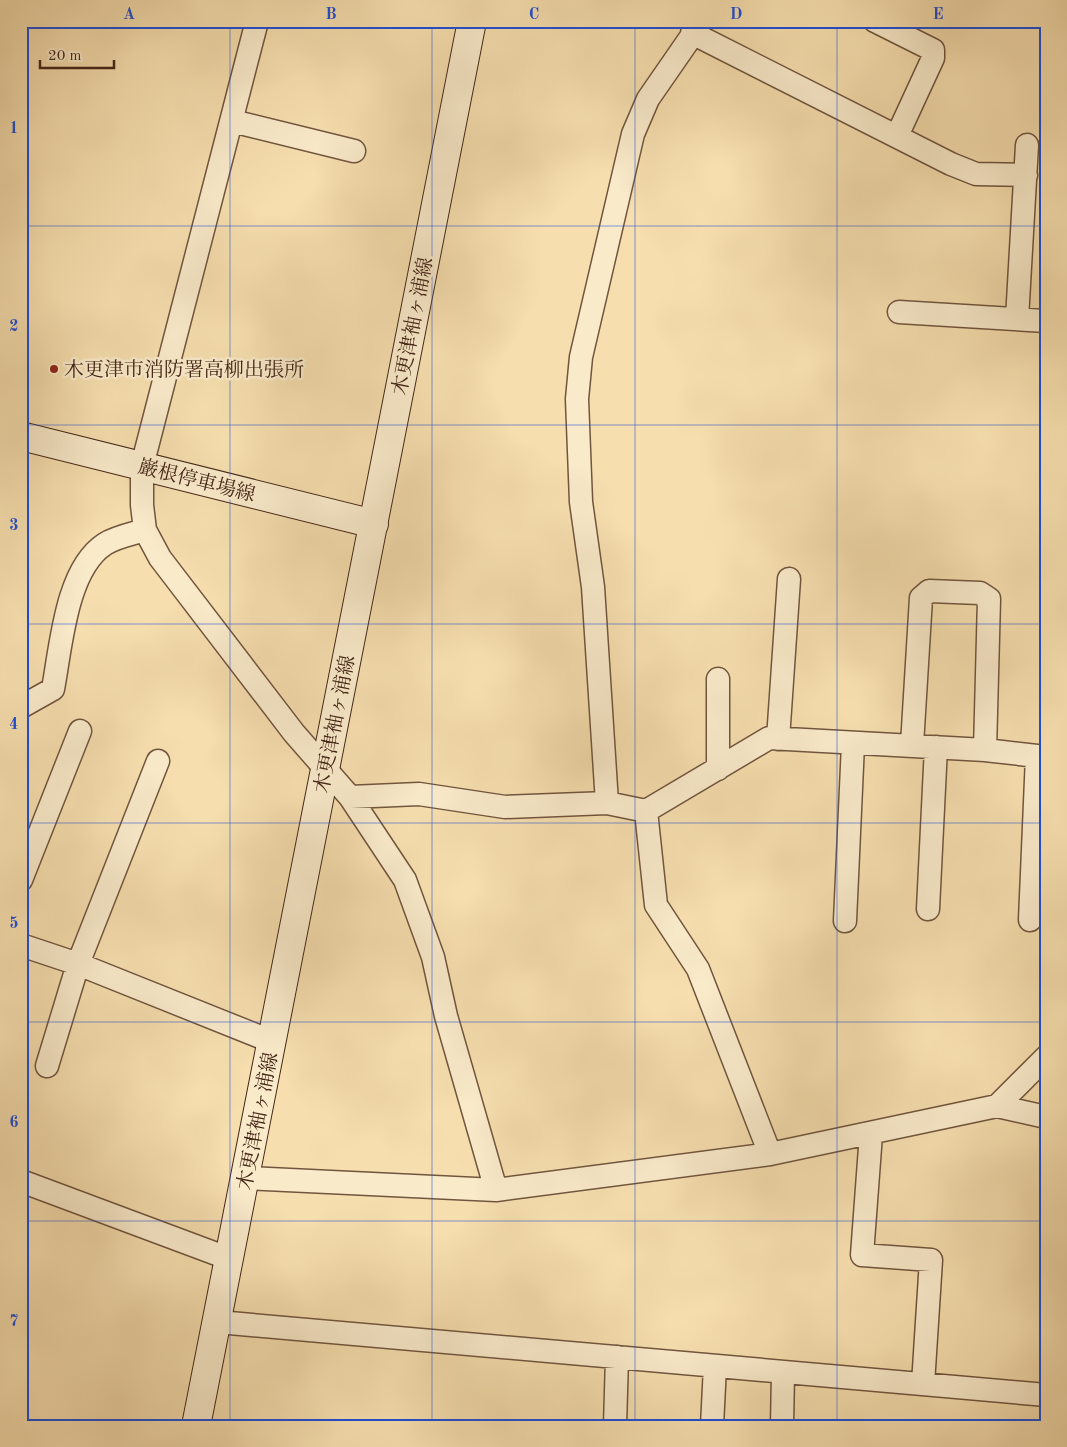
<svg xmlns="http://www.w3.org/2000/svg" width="1067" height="1447" font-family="'Old Standard TT','Noto Serif JP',serif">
<rect width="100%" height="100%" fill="#f6deae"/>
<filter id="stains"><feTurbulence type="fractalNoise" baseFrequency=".004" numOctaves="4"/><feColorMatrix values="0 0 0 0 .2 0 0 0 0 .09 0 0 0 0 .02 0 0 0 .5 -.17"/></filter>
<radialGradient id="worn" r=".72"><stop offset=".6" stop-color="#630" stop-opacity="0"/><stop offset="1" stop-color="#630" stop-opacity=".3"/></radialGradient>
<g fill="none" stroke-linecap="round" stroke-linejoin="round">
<defs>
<path id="street" d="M 257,21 L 142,466 L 142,505 L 145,530 L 160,558 L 294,733 L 350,797 L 405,880 L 433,957 L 446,1016 L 496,1190
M 875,21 L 933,50 L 933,58 L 897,136
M 692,33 L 951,164 L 976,174 L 1026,175
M 232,121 L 354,151
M 899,312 L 1046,321
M 1017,319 L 1027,145
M 718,679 L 718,769
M 21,707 L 53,689 C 61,647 66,569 105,544 C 116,537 132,534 145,530
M 778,739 L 789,579
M 912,745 L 921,598 L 929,591 L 980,593 L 989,599 L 985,750
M 350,797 L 419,794 L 505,807 L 607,803 L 646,811 L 769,738 L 985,750 L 1046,757
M 607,803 L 593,587 L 581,502 L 577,399 L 581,357 L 633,134 L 648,99 L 702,21
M 646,811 L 656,905 L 698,969 L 770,1154
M 21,880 L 80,731
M 928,909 L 936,747
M 1030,920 L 1037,756
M 845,921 L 853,744
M 21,945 L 78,964 L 273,1042
M 47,1066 L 78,964 L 158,761
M 997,1106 L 1046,1057
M 871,1134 L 862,1255 L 931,1260 L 923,1384
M 246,1178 L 496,1190 L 770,1154 L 997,1106 L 1046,1117
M 21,1181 L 230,1259
M 218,1322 L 1046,1395
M 615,1426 L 617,1357
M 712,1426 L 715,1366
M 782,1426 L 783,1372"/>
<path id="secondary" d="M 21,436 L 374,524
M 196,1426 L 472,21"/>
</defs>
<use href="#street" stroke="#71553e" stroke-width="25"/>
<use href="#secondary" stroke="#452718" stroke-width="30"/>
<use href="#street" stroke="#f9eaca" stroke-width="22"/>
<use href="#secondary" stroke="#f9eaca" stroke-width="28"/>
</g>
<path fill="none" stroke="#1d4ed8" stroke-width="1" stroke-opacity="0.55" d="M 230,21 L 230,1426M 432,21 L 432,1426M 635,21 L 635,1426M 837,21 L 837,1426M 21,226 L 1046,226M 21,425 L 1046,425M 21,624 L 1046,624M 21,823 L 1046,823M 21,1022 L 1046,1022M 21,1221 L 1046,1221"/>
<circle fill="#8f2418" stroke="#f9eaca" stroke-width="2" cx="54" cy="369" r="5"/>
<g text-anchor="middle" stroke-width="5" stroke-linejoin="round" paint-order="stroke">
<g font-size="20" fill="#452718" stroke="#f9eaca">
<text transform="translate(412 326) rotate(-79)" y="7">木更津袖ヶ浦線</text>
<text transform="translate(197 480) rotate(14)" y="7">巌根停車場線</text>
<text transform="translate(334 724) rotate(-79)" y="7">木更津袖ヶ浦線</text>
<text transform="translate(257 1121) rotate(-79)" y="7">木更津袖ヶ浦線</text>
</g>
<g font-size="20" fill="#452718" stroke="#f9eaca" text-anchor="start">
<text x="64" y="376">木更津市消防署高柳出張所</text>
</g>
</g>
<rect width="1067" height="1447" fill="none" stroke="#f6deae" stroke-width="55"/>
<path d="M40 60v8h74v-8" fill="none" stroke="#452718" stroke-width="2.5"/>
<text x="48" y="60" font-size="15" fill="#452718" stroke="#f9eaca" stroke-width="4" paint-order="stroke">20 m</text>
<rect x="28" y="28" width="1012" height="1392" fill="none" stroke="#1d4ed8" stroke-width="2"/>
<g font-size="16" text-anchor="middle" font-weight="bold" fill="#1d4ed8">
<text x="129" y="19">A</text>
<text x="331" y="19">B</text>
<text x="534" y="19">C</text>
<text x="736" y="19">D</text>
<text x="938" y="19">E</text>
<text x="14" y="133">1</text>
<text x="14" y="331">2</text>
<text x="14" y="530">3</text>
<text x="14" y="729">4</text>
<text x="14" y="928">5</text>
<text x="14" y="1127">6</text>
<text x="14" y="1326">7</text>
</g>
<rect width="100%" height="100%" filter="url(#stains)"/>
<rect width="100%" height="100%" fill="url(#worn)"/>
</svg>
